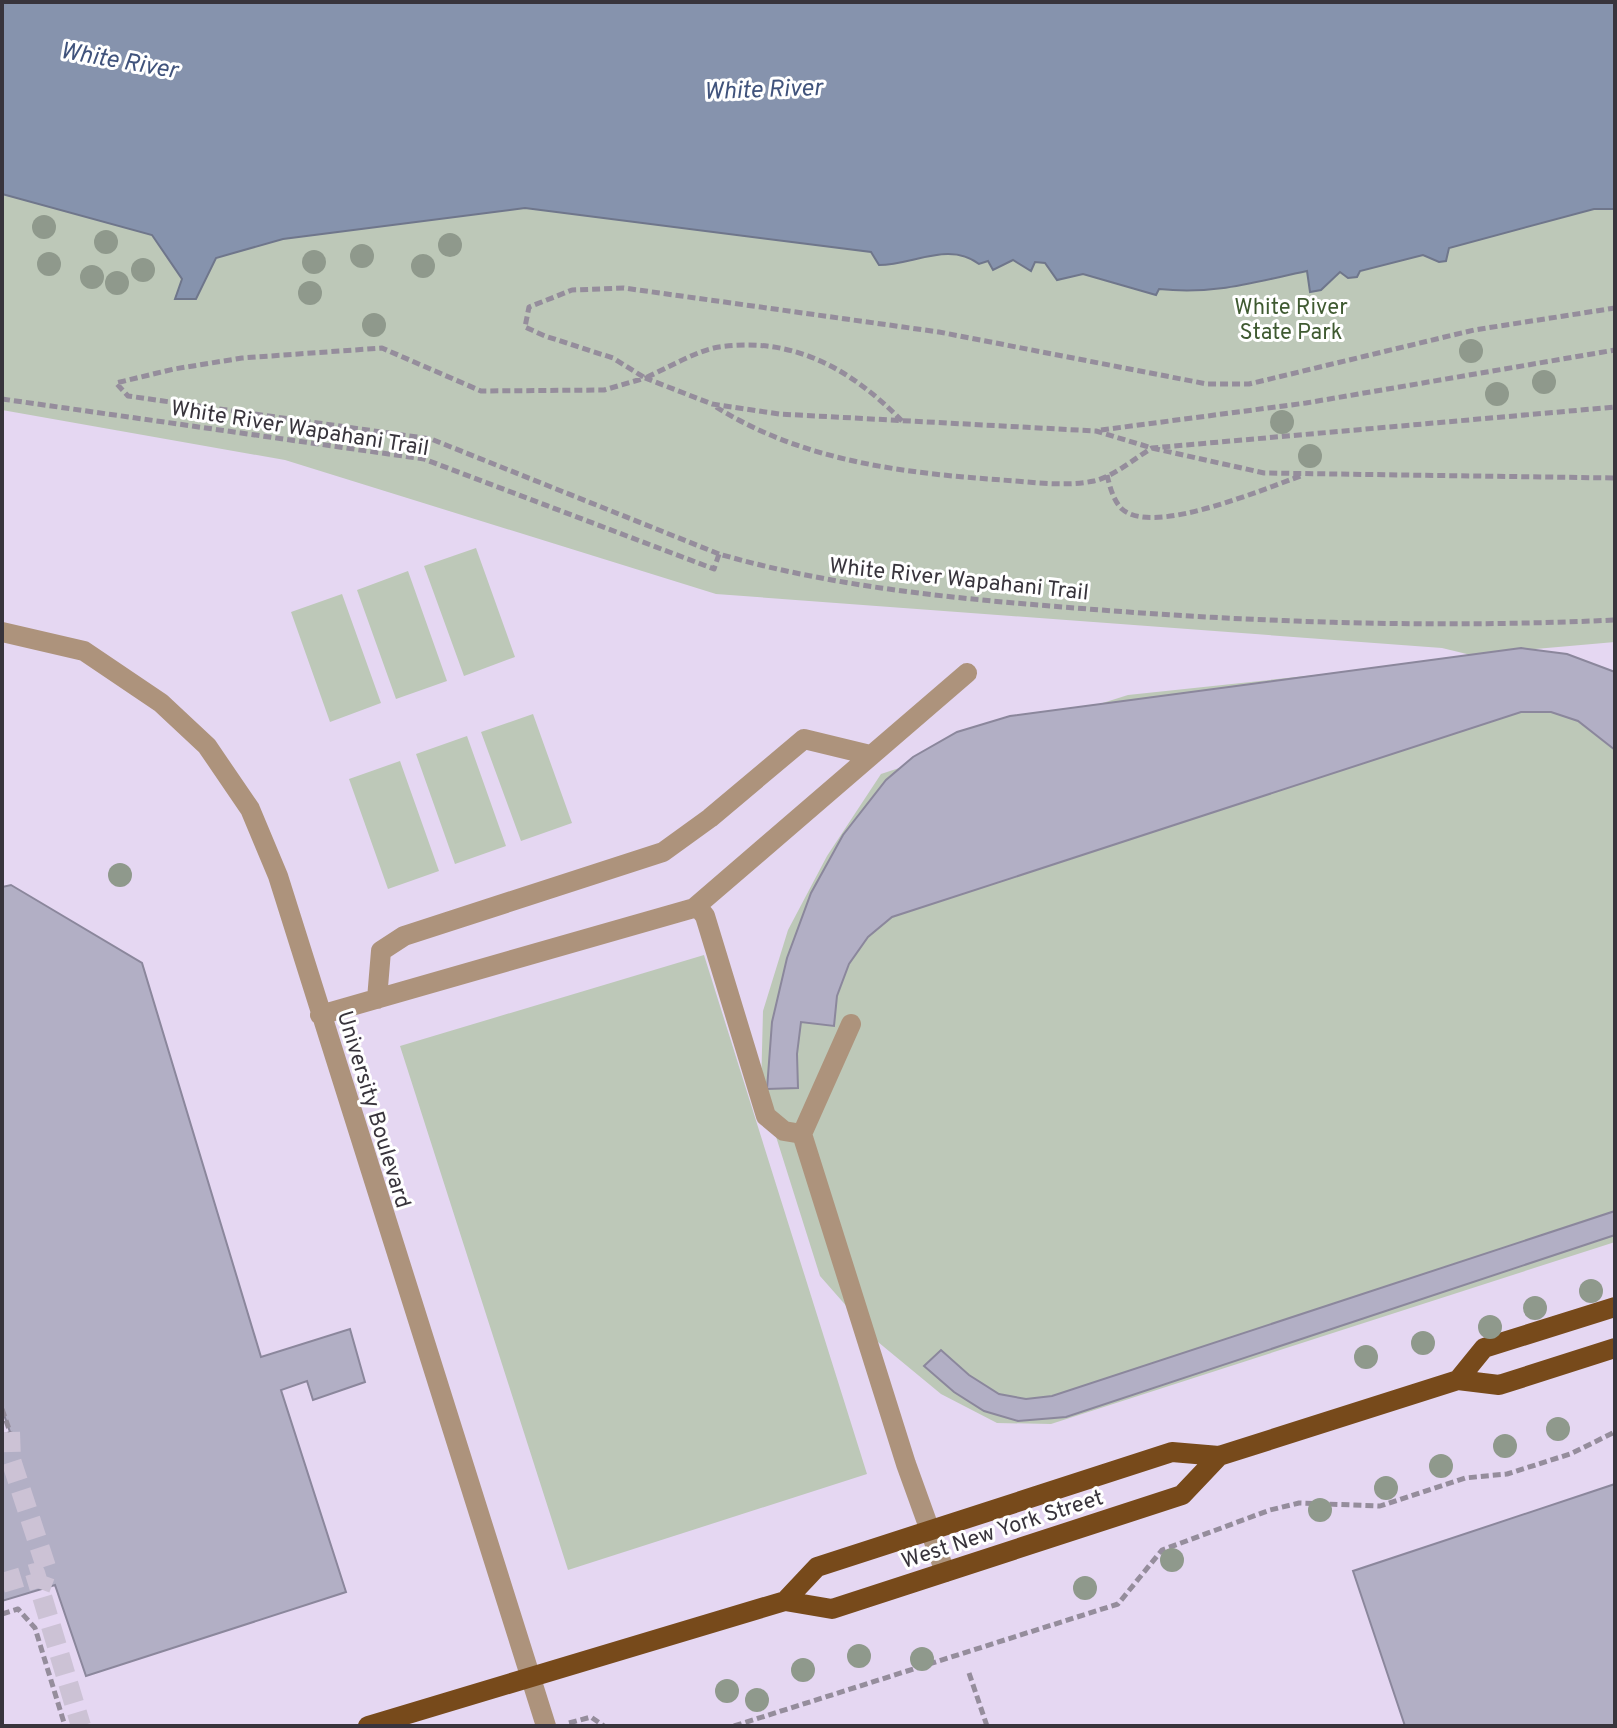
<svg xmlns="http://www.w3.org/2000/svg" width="1617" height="1728" font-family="Overpass,sans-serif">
<rect width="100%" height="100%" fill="#f1e5fb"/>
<path fill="#e5d7f2" d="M 1615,246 L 1615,1726 L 2,1726 L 2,303 Z"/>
<path fill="#bdc8b8" d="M 2,2 L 1615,2 L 1615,642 L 1511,651 L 1615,679 L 1615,1242 L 1051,1424 L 997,1423 L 941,1394 L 878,1342 L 820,1276 L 761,1089 L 763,1011 L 788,930 L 827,856 L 881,774 L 972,744 L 1128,695 L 1419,664 L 1471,655 L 1442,648 L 716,594 L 285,460 L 2,410 Z
M 476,548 L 515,657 L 464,676 L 424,566 Z
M 408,571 L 447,681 L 396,699 L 357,590 Z
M 342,594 L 381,703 L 330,722 L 291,612 Z
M 533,714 L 572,823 L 521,841 L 481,732 Z
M 467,736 L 506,846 L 455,864 L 416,754 Z
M 400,761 L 439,871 L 388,889 L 349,779 Z
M 704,955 L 867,1474 L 568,1570 L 400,1046 Z"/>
<path fill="#8693ad" stroke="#6f768b" stroke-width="2" d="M 2,2 L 1615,2 L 1615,209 L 1594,209 L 1449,248 L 1446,261 L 1439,262 L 1423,255 L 1360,271 L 1357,277 L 1348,278 L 1340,272 L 1321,290 L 1310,292 L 1307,271 C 1254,282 1215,295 1159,289 L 1156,295 L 1083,274 L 1057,280 L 1045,263 L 1035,262 L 1031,271 L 1013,260 L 993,270 L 988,261 L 979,264 C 949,241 913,265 879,265 L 871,252 L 525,208 L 283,239 L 216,258 L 196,299 L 175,299 L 182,279 L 152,235 L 2,194 Z"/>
<path fill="#b2afc5" stroke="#8b879c" stroke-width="2" d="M 1521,648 L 1567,654 L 1615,672 L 1615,750 L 1578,721 L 1551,712 L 1521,712 L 892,917 L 868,937 L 849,964 L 837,996 L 834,1026 L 801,1022 L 797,1054 L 798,1088 L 767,1089 L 772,1022 L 787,958 L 811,893 L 843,835 L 886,780 L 913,757 L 957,732 L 1010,716 Z
M 11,885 L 142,963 L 261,1357 L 350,1329 L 365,1382 L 313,1400 L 307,1381 L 281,1390 L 346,1592 L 86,1676 L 55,1585 L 2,1601 L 2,1435 L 10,1432 L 2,1409 L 2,887 Z
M 1615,1211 L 1615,1235 L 1066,1417 L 1018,1421 L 984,1411 L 954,1392 L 924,1366 L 941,1350 L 969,1375 L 999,1394 L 1026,1399 L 1052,1396 Z
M 1615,1484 L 1615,1726 L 1405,1726 L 1353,1571 Z"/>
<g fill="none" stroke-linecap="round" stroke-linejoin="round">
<path stroke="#ccc2d5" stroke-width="20" stroke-dasharray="20 10" stroke-linecap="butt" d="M 10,1432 L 11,1460 L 47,1570 L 40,1589
M 2,1583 L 35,1573 L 81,1726"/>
<path stroke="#958d9c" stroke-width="5" stroke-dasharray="8 4" stroke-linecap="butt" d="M 2,399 L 424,459 L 714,569 L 719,554 C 844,590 972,600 1101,610 C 1272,623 1444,628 1615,620
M 716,407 C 803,461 902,473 1002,480 C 1031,482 1065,487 1094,481 C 1113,477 1135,458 1152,448 L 1615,407
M 902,421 C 852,370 794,336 719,347 C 695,351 668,368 645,378 L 613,358 L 545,336 L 525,327 L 529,307 L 572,290 L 624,288 L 939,332 L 1207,384 L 1249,384 L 1474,330 L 1615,308
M 1101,430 L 1306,403 L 1615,350
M 1107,475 C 1110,487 1113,500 1122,509 C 1153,537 1265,488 1301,476
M 719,554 L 431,439 L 128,396 L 116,383 L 174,369 L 242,358 L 382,348 L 481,391 L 604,390 L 645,378 L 712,404 L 779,414 L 1096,431 L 1152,448 L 1264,473 L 1615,478
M 2,1409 L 10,1432
M 2,1614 L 18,1609 L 35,1628 L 65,1726
M 969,1673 L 987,1726
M 569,1723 L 591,1717 L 604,1726
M 734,1726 L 1118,1604 L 1162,1550 L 1270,1510 L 1299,1503 L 1380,1506 L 1465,1478 L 1507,1474 L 1570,1454 L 1615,1432"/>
<path stroke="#ad937c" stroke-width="20" d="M 2,632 L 84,651 L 161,703 L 207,746 L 250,809 L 278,876 L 546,1726
M 697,906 L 705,916 L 766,1116 L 784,1131 L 802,1134
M 377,999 L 381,951 L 404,936 L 663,852 L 710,818 L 804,739 L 870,755
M 320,1015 L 694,908 L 967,673
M 851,1024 L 802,1134 L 906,1464 L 945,1572"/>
<path stroke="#774a1b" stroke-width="20" d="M 1458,1380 L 1484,1348 L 1615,1307
M 785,1601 L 817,1567 L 1172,1452 L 1219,1456 L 1458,1380 L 1499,1385 L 1615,1348
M 368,1726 L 785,1601 L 832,1609 L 1182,1495 L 1219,1456"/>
</g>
<g fill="#8f998c">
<circle cx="44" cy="227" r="12"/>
<circle cx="106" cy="242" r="12"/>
<circle cx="450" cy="245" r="12"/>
<circle cx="362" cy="256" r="12"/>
<circle cx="314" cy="262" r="12"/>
<circle cx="49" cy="264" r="12"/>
<circle cx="423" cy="266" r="12"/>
<circle cx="143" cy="270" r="12"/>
<circle cx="92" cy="277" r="12"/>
<circle cx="117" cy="283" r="12"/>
<circle cx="310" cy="293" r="12"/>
<circle cx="374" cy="325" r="12"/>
<circle cx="1471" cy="351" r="12"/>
<circle cx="1544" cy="382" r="12"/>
<circle cx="1497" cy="394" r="12"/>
<circle cx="1282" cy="422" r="12"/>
<circle cx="1310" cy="456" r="12"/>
<circle cx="120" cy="875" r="12"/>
<circle cx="1591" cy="1291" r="12"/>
<circle cx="1535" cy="1308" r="12"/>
<circle cx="1490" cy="1327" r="12"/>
<circle cx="1423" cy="1343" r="12"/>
<circle cx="1366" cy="1357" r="12"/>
<circle cx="1558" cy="1429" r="12"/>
<circle cx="1505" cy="1446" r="12"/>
<circle cx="1441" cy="1466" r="12"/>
<circle cx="1386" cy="1488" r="12"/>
<circle cx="1320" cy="1510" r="12"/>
<circle cx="1172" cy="1560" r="12"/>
<circle cx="1085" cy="1588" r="12"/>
<circle cx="859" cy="1656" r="12"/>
<circle cx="922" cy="1659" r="12"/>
<circle cx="803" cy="1670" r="12"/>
<circle cx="727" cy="1691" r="12"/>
<circle cx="757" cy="1700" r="12"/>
</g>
<g text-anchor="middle" stroke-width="6" stroke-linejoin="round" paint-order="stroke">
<g font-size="22" fill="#3f5a31" stroke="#fff">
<text x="1291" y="314">White River<tspan x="1291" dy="25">State Park</tspan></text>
</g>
<g font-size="22" fill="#38343c" stroke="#fff">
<text transform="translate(300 427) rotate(9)" y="8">White River Wapahani Trail</text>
<text transform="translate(959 578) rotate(6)" y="8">White River Wapahani Trail</text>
<text transform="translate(375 1109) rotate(73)" y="8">University Boulevard</text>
<text transform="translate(1002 1528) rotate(-18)" y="8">West New York Street</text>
</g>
<g font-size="24" font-style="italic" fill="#40537c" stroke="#fff">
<text transform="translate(119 60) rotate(10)" y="8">White River</text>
<text transform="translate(763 89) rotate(-2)" y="8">White River</text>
</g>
</g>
<rect width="1617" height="1728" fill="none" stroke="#38343c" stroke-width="8"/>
</svg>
